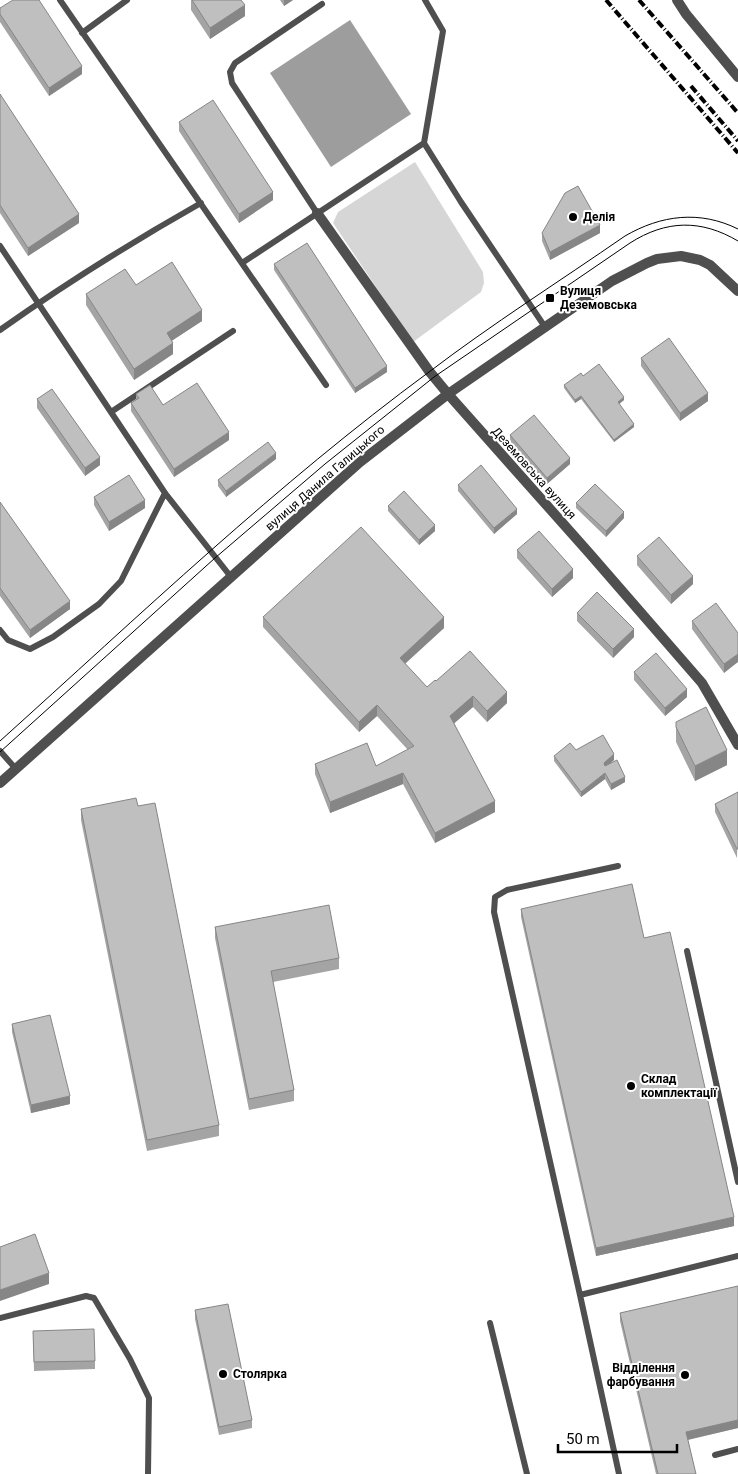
<svg xmlns="http://www.w3.org/2000/svg" width="738" height="1474" font-family="Roboto,sans-serif">
<rect width="100%" height="100%" fill="#fff"/>
<path fill="#d6d6d6" d="M 415,162 L 483,272 L 484,283 L 481,292 L 413,342 L 333,223 L 338,212 Z"/>
<path fill="#9d9d9d" d="M 350,20 L 411,114 L 331,167 L 270,73 Z"/>
<g fill="none" stroke-linecap="round" stroke-linejoin="round">
<path stroke="#4f4f4f" stroke-width="6" d="M 60,0 L 326,385
M 425,0 L 443,31 L 424,143 L 461,202 L 545,327
M 82,33 L 127,0
M 317,213 L 232,83 L 230,72 L 235,63 L 322,4
M 0,246 L 165,493 L 231,577
M 242,263 L 424,143
M 0,330 C 65,284 132,242 201,203
M 111,412 L 233,331
M 0,630 L 8,640 L 30,649 L 53,637 L 99,604 L 121,581 L 165,493
M 0,751 L 16,769
M 687,951 L 738,1182
M 580,1295 L 494,912 L 495,897 L 507,890 L 618,866
M 0,1318 L 86,1296 L 94,1298 L 130,1359 L 149,1398 L 148,1474
M 490,1323 L 527,1474
M 715,1455 L 738,1449
M 619,1474 L 580,1295 L 738,1256"/>
<path stroke="#4f4f4f" stroke-width="10" d="M 677,0 L 686,14 L 738,77
M 317,213 L 429,371 L 448,394 L 590,554 L 702,683 L 738,745"/>
<path stroke="#4f4f4f" stroke-width="10" d="M 0,783 L 360,462 L 448,394 L 612,281 L 647,263 L 657,259 L 681,256 L 700,260 L 710,265 L 738,291"/>
<path stroke="#000" stroke-width="1" d="M 0,741 C 140,615 277,484 429,372 C 492,324 560,281 625,236 C 661,215 700,210 738,229
M 0,752 L 215,558 L 325,464 L 434,377 L 630,243 C 666,220 701,219 738,241"/>
<path stroke="#000" stroke-width="4" stroke-dasharray="8 2.5 1 2.5" stroke-linecap="butt" d="M 606,0 L 738,153
M 639,0 L 738,113
M 691,86 L 738,141"/>
</g>
<path fill="#a4a4a4" d="M 191,0 L 241,0 L 245,16 L 210,39 L 191,10 Z
M 280,0 L 293,0 L 284,6 Z
M 0,8 L 82,74 L 49,96 L 0,22 Z
M 0,94 L 79,223 L 28,256 L 0,213 Z
M 179,122 L 273,200 L 239,223 L 179,131 Z
M 542,233 L 600,233 L 550,260 L 542,241 Z
M 274,264 L 387,372 L 355,393 L 274,270 Z
M 136,285 L 202,321 L 171,341 L 173,354 L 134,380 L 86,305 L 86,294 Z
M 641,358 L 708,401 L 680,421 L 641,366 Z
M 583,376 L 624,400 L 619,404 L 634,427 L 614,442 L 581,399 L 575,403 L 564,388 L 564,385 Z
M 136,394 L 229,440 L 174,477 L 131,411 L 131,403 L 136,399 Z
M 37,399 L 100,465 L 85,476 L 37,408 Z
M 510,435 L 570,464 L 547,484 L 510,441 Z
M 276,459 L 226,497 L 218,486 L 218,480 Z
M 458,485 L 517,514 L 494,534 L 458,491 Z
M 94,497 L 145,508 L 109,531 L 94,505 Z
M 0,502 L 70,609 L 30,638 L 0,596 Z
M 576,503 L 624,518 L 606,537 L 576,508 Z
M 388,506 L 435,531 L 419,545 L 388,511 Z
M 517,550 L 573,578 L 552,597 L 517,558 Z
M 637,556 L 693,584 L 671,604 L 637,565 Z
M 577,613 L 634,637 L 613,658 L 577,621 Z
M 263,617 L 444,628 L 405,664 L 427,687 L 436,681 L 507,703 L 487,722 L 473,707 L 454,723 L 495,812 L 435,843 L 403,784 L 330,813 L 315,774 L 315,764 L 376,766 L 408,750 L 377,716 L 359,732 L 263,627 Z
M 692,621 L 738,633 L 724,673 L 692,629 Z
M 634,672 L 687,697 L 665,716 L 634,680 Z
M 676,722 L 727,765 L 695,781 L 676,742 Z
M 576,750 L 614,760 L 609,764 L 625,782 L 611,790 L 605,779 L 581,797 L 554,761 L 554,756 Z
M 738,792 L 737,858 L 715,812 L 715,804 Z
M 138,806 L 219,1125 L 219,1136 L 147,1151 L 81,820 L 81,809 Z
M 521,909 L 644,938 L 734,1226 L 596,1256 L 521,917 Z
M 215,927 L 339,958 L 339,969 L 273,982 L 294,1090 L 294,1101 L 249,1110 L 215,938 Z
M 12,1024 L 70,1104 L 31,1113 L 12,1032 Z
M 738,1286 L 738,1428 L 688,1440 L 696,1474 L 656,1474 L 620,1321 L 620,1313 Z
M 195,1310 L 252,1420 L 252,1428 L 219,1435 L 195,1319 Z
M 33,1331 L 95,1361 L 95,1369 L 34,1371 Z"/>
<path fill="#868686" d="M 284,0 L 293,0 L 284,6 Z
M 245,5 L 245,16 L 210,39 L 210,28 Z
M 82,66 L 82,74 L 49,96 L 49,88 Z
M 273,192 L 273,200 L 239,223 L 239,214 Z
M 79,214 L 79,223 L 28,256 L 28,248 Z
M 600,225 L 600,233 L 550,260 L 550,252 Z
M 202,310 L 202,321 L 167,344 L 167,333 Z
M 173,343 L 173,354 L 134,380 L 134,369 Z
M 387,366 L 387,372 L 355,393 L 355,388 Z
M 708,393 L 708,401 L 680,421 L 680,413 Z
M 581,396 L 581,399 L 575,403 L 575,400 Z
M 624,397 L 624,400 L 618,405 L 618,402 Z
M 634,424 L 634,427 L 614,442 L 614,440 Z
M 229,432 L 229,440 L 174,477 L 174,469 Z
M 276,453 L 276,459 L 226,497 L 226,491 Z
M 100,457 L 100,465 L 85,476 L 85,468 Z
M 570,458 L 570,464 L 547,484 L 547,478 Z
M 145,500 L 145,508 L 109,531 L 109,522 Z
M 517,509 L 517,514 L 494,534 L 494,528 Z
M 624,512 L 624,518 L 606,537 L 606,531 Z
M 435,525 L 435,531 L 419,545 L 419,540 Z
M 573,569 L 573,578 L 552,597 L 552,589 Z
M 693,576 L 693,584 L 671,604 L 671,595 Z
M 70,601 L 70,609 L 30,638 L 30,630 Z
M 444,617 L 444,628 L 400,668 L 400,658 Z
M 634,629 L 634,637 L 613,658 L 613,649 Z
M 738,654 L 738,662 L 724,673 L 724,664 Z
M 687,689 L 687,697 L 665,716 L 665,708 Z
M 507,692 L 507,703 L 487,722 L 487,711 Z
M 473,696 L 473,707 L 450,727 L 450,716 Z
M 377,705 L 377,716 L 359,732 L 359,722 Z
M 727,750 L 727,765 L 695,781 L 695,766 Z
M 614,754 L 614,760 L 604,769 L 604,763 Z
M 403,773 L 403,784 L 330,813 L 330,802 Z
M 605,773 L 605,779 L 581,797 L 581,792 Z
M 625,777 L 625,782 L 611,790 L 611,784 Z
M 495,801 L 495,812 L 435,843 L 435,833 Z
M 70,1096 L 70,1104 L 31,1113 L 31,1105 Z
M 734,1217 L 734,1226 L 596,1256 L 596,1248 Z
M 49,1273 L 49,1284 L 0,1301 L 0,1290 Z
M 738,1420 L 738,1428 L 686,1440 L 686,1432 Z"/>
<path fill="#bfbfbf" stroke="#868686" d="M 13,0 L 39,0 L 82,66 L 49,88 L 0,14 L 0,8 Z
M 192,0 L 241,0 L 245,5 L 210,28 Z
M 0,94 L 79,214 L 28,248 L 0,205 Z
M 213,100 L 273,192 L 239,214 L 179,122 Z
M 578,186 L 600,225 L 550,252 L 542,233 L 565,193 Z
M 307,243 L 387,366 L 355,388 L 274,264 Z
M 172,262 L 202,310 L 167,333 L 173,343 L 134,369 L 86,294 L 125,269 L 136,285 Z
M 669,338 L 708,393 L 680,413 L 641,358 Z
M 599,364 L 624,397 L 618,402 L 634,424 L 614,440 L 581,396 L 575,400 L 564,385 L 581,373 L 583,376 Z
M 197,383 L 229,432 L 174,469 L 131,403 L 139,398 L 136,394 L 150,385 L 163,405 Z
M 52,389 L 100,457 L 85,468 L 37,399 Z
M 534,415 L 570,458 L 547,478 L 510,435 Z
M 268,442 L 276,453 L 226,491 L 218,480 Z
M 481,465 L 517,509 L 494,528 L 458,485 Z
M 129,475 L 145,500 L 109,522 L 94,497 Z
M 595,484 L 624,512 L 606,531 L 576,503 Z
M 404,491 L 435,525 L 419,540 L 388,506 Z
M 0,502 L 70,601 L 30,630 L 0,588 Z
M 361,527 L 444,617 L 400,658 L 427,687 L 435,680 L 436,681 L 470,651 L 507,692 L 487,711 L 473,696 L 450,716 L 495,801 L 435,833 L 403,773 L 330,802 L 315,764 L 367,743 L 376,766 L 414,746 L 377,705 L 359,722 L 263,617 Z
M 539,531 L 573,569 L 552,589 L 517,550 Z
M 659,537 L 693,576 L 671,595 L 637,556 Z
M 597,592 L 634,629 L 613,649 L 577,613 Z
M 716,603 L 738,633 L 738,654 L 724,664 L 692,621 Z
M 656,653 L 687,689 L 665,708 L 634,672 Z
M 706,707 L 727,750 L 695,766 L 676,727 L 676,722 Z
M 603,735 L 614,754 L 604,763 L 605,766 L 617,760 L 625,777 L 611,784 L 605,773 L 581,792 L 554,756 L 570,743 L 576,750 Z
M 738,792 L 738,849 L 737,849 L 715,804 Z
M 136,798 L 138,806 L 155,803 L 219,1125 L 147,1140 L 81,809 Z
M 632,884 L 644,938 L 670,932 L 734,1217 L 596,1248 L 521,909 Z
M 329,905 L 339,958 L 271,971 L 294,1090 L 249,1099 L 215,927 Z
M 50,1015 L 70,1096 L 31,1105 L 12,1024 Z
M 35,1234 L 49,1273 L 0,1290 L 0,1247 Z
M 738,1286 L 738,1420 L 686,1432 L 696,1474 L 658,1474 L 620,1313 Z
M 228,1304 L 252,1420 L 219,1427 L 195,1310 Z
M 94,1329 L 95,1361 L 34,1362 L 33,1331 Z"/>
<g fill="#000" stroke="#fff" stroke-width="2">
<circle cx="573" cy="217" r="5"/>
<rect x="545" y="293" width="10" height="10" rx="2.5"/>
<circle cx="631" cy="1086" r="5"/>
<circle cx="223" cy="1374" r="5"/>
<circle cx="685" cy="1375" r="5"/>
</g>
<g text-anchor="middle" stroke-width="4" stroke-linejoin="round" paint-order="stroke">
<g font-size="12" font-weight="bold" fill="#000" stroke="#fff" text-anchor="start">
<text x="583" y="221">Делія</text>
<text x="560" y="295">Вулиця<tspan x="560" dy="14">Деземовська</tspan></text>
<text x="641" y="1083">Склад<tspan x="641" dy="14">комплектації</tspan></text>
<text x="675" y="1372" text-anchor="end">Відділення<tspan x="675" dy="14">фарбування</tspan></text>
<text x="233" y="1378">Столярка</text>
</g>
<g font-size="12" fill="#000" stroke="#fff">
<text transform="translate(534 473) rotate(48)" y="4">Деземовська вулиця</text>
<text transform="translate(325 478) rotate(-41)" y="4">вулиця Данила Галицького</text>
</g>
</g>
<path d="M558 1444v8h119v-8" fill="none" stroke="#000000" stroke-width="2.5"/>
<text x="566" y="1444" font-size="15" fill="#000000" stroke="#ffffff" stroke-width="4" paint-order="stroke">50 m</text>
</svg>
